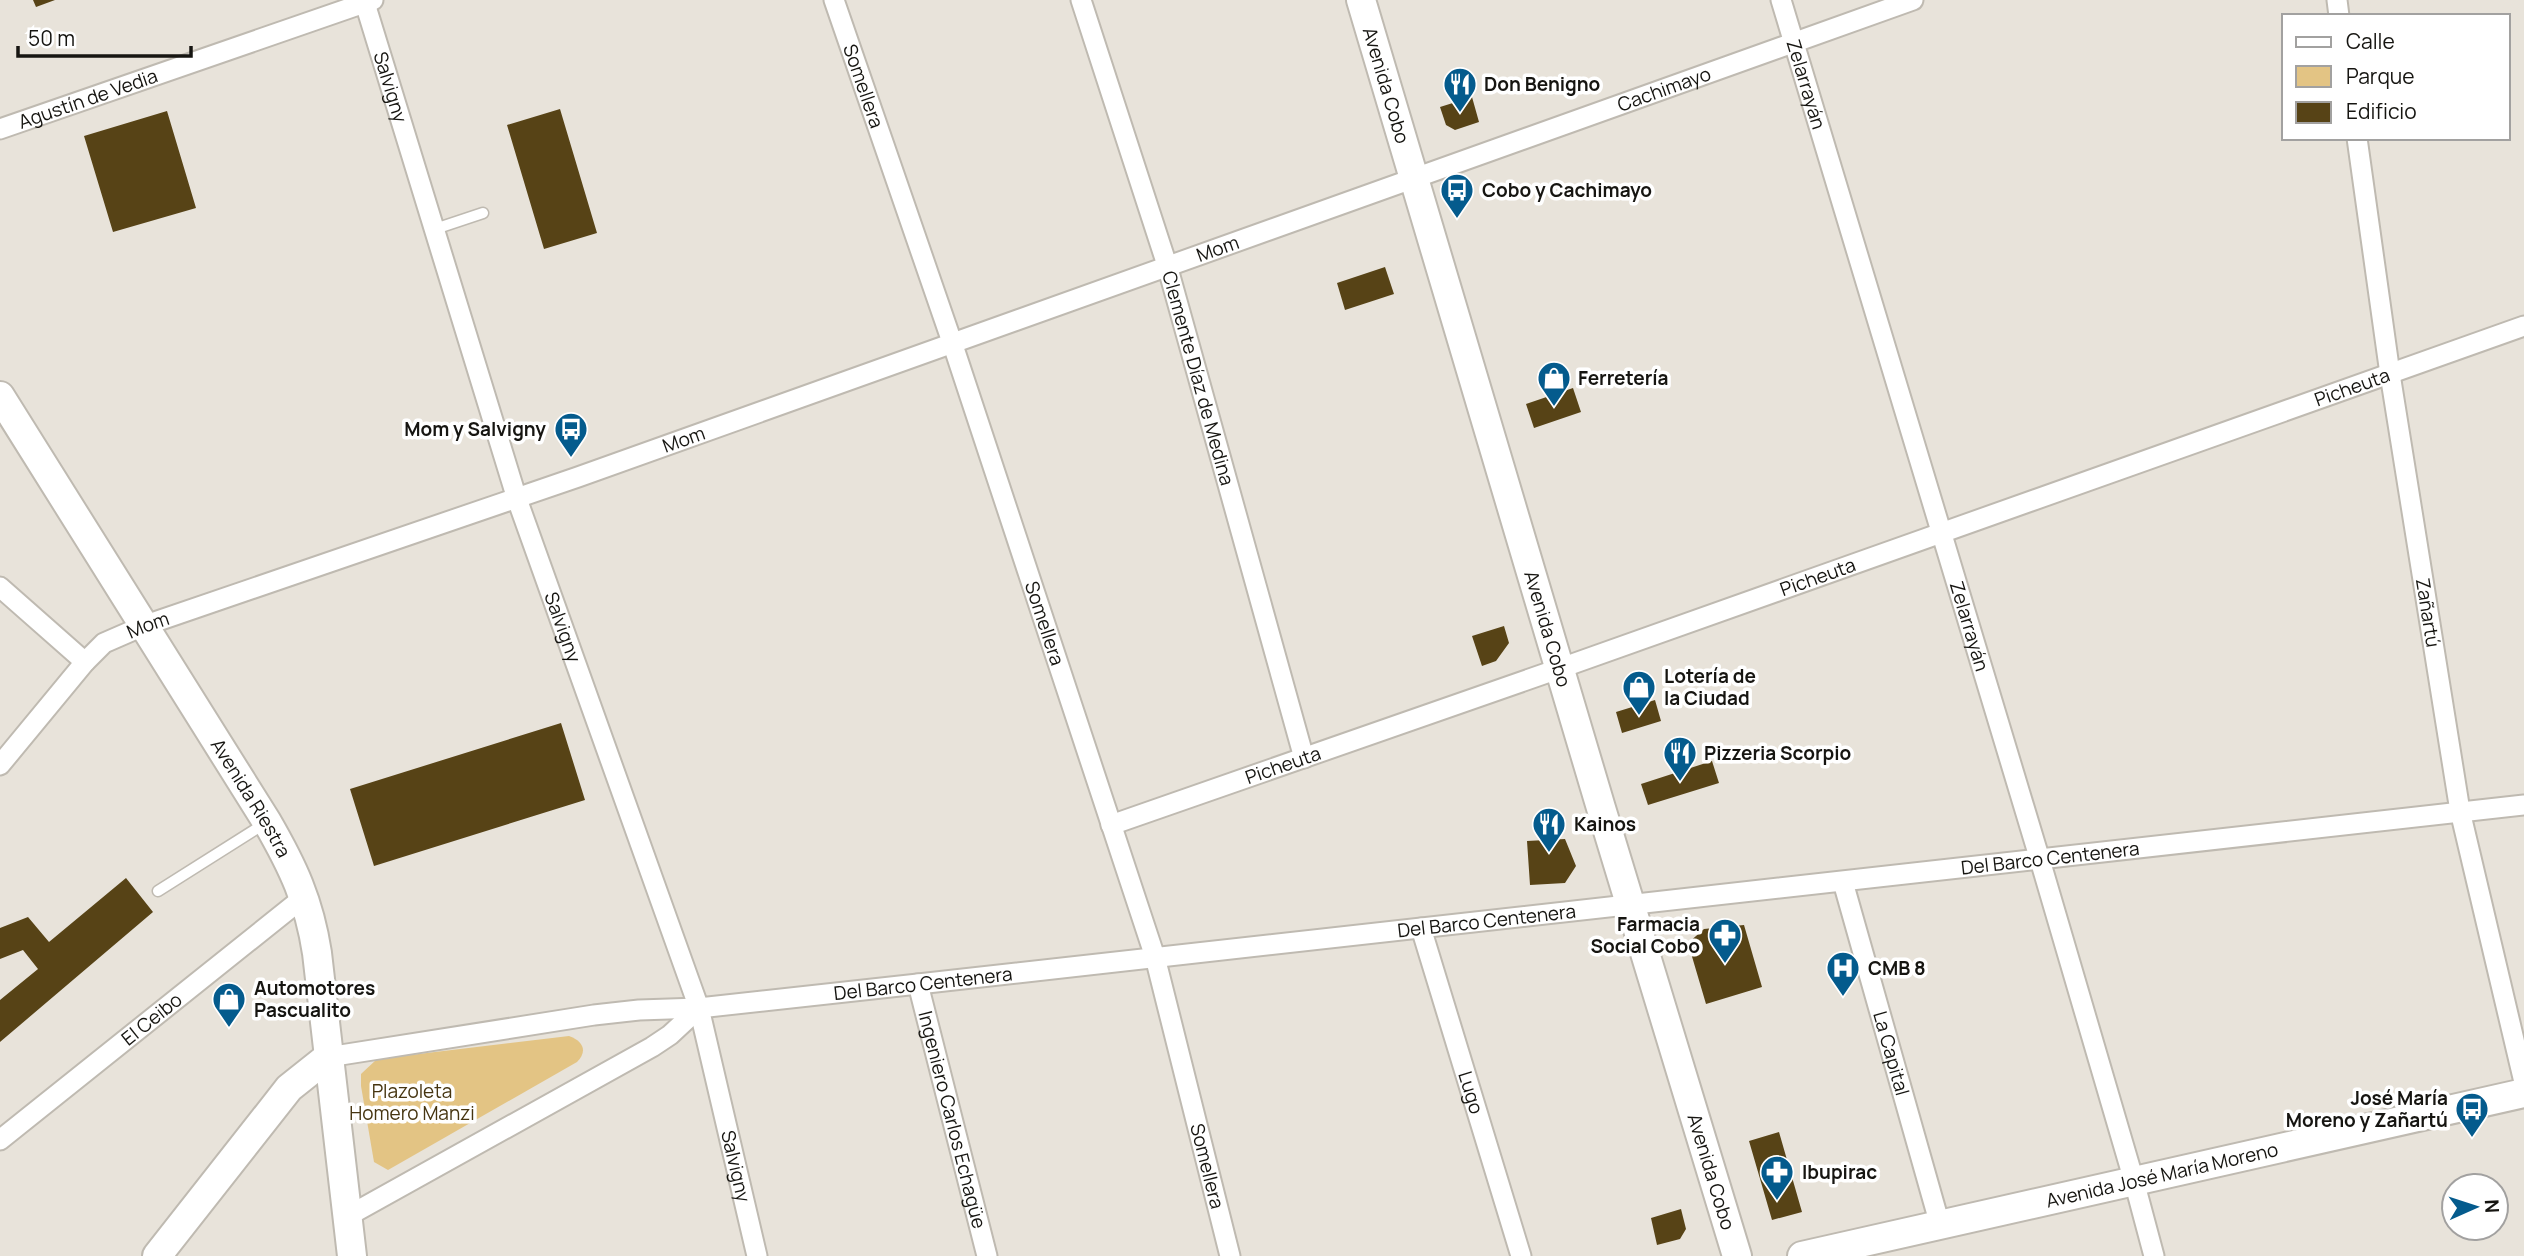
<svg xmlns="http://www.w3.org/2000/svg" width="2524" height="1256" font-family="Manrope,sans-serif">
<rect width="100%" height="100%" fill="#e8e3da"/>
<path fill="#e3c484" d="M 569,1036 C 583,1041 588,1051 577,1062 L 388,1170 L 374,1162 L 361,1086 L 361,1074 L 377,1059 Z"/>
<path fill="#574316" d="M 33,0 L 55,0 L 36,7 Z
M 1472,97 L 1479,122 L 1455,130 L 1446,125 L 1440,107 Z
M 560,109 L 597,233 L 544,249 L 507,125 Z
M 167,111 L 196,208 L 113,232 L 84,136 Z
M 1385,267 L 1394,294 L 1345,310 L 1337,283 Z
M 1573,388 L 1581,412 L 1534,428 L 1526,404 Z
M 1504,626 L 1509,643 L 1496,661 L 1482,666 L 1472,636 Z
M 1655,700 L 1661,721 L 1622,733 L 1616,712 Z
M 561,723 L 585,800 L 374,866 L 350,789 Z
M 1712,761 L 1719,783 L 1648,805 L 1641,784 Z
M 1565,839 L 1576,866 L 1565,883 L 1530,885 L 1527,841 Z
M 126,878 L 153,912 L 0,1042 L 0,1000 L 38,969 L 23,950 L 0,959 L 0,928 L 28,917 L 49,942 Z
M 1744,925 L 1762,987 L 1706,1004 L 1688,943 L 1704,929 Z
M 1779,1132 L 1802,1212 L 1772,1220 L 1749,1141 Z
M 1681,1209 L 1686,1229 L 1680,1239 L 1657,1245 L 1651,1218 Z"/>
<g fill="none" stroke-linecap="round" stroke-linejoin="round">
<defs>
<path id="lane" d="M 435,229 L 483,213
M 158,891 L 264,824"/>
<g id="street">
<path id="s1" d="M 364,0 L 517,499 L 699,1008 L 757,1256"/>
<path id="s2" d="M 834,0 L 952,342 L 1155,957 L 1230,1256"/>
<path id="s3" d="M 1081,0 L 1167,265 L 1304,758"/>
<path id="s4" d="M 1781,0 L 2040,860 L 2134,1181 L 2154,1256"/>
<path d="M 2337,0 L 2339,16"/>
<path id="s5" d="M 0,129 L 373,0"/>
<path id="s6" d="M 2357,138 L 2390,374 L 2460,811 L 2524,1082"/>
<path d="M 0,587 L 85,662"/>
<path id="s7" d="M 0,765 L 85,662 L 104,643 L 143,626 L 578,477 L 1913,0"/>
<path id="s8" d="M 1111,825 L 1561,668 L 2524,326"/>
<path id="s9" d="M 1843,882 L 1940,1225"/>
<path id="s10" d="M 1421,928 L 1521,1256"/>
<path id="s11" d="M 918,984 L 987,1256"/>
<path id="s12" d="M 328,1057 L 594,1015 L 639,1010 L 699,1008 L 918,984 L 2524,805"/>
<path id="s13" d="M 0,1140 L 304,897"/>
<path d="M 348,1216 L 652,1047 L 670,1035 L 699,1008"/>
</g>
<g id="secondary">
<path id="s14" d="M 1361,0 L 1601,808 L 1737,1256"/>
<path id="s15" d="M 0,396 L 267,822 C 293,867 309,901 317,953 L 352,1256"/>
<path d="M 157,1256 L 289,1088 L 328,1057"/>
<path id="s16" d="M 1802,1256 L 2524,1093"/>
</g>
</defs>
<use href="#lane" stroke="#bfbab1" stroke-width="13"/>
<use href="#street" stroke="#bfbab1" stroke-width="23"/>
<use href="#secondary" stroke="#bfbab1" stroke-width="32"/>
<use href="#lane" stroke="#fff" stroke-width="10"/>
<use href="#street" stroke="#fff" stroke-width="19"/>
<use href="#secondary" stroke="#fff" stroke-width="28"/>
</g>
<defs>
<symbol id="restaurant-pin" viewBox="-11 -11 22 30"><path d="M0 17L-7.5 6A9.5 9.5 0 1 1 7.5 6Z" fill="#045b8d" stroke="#fff"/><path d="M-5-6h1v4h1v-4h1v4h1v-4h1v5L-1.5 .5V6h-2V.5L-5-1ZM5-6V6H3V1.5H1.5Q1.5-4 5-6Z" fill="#fff"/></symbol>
<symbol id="bus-pin" viewBox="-11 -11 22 30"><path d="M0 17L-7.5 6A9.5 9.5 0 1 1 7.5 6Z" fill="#045b8d" stroke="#fff"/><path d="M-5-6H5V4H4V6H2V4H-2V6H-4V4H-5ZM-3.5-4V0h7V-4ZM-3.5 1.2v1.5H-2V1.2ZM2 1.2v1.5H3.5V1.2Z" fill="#fff"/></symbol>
<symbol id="shop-pin" viewBox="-11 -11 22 30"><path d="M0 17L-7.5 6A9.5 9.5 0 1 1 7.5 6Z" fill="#045b8d" stroke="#fff"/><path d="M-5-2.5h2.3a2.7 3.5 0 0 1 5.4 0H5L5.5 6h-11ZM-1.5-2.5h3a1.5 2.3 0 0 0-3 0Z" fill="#fff"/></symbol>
<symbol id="pharmacy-pin" viewBox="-11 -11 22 30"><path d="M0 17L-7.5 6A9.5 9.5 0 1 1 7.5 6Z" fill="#045b8d" stroke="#fff"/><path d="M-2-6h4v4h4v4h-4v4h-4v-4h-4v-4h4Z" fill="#fff"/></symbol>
<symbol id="hospital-pin" viewBox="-11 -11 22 30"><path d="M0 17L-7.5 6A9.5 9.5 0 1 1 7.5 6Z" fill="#045b8d" stroke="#fff"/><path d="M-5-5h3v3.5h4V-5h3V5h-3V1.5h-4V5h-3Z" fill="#fff"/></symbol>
</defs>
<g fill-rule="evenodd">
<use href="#restaurant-pin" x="1441" y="65" width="38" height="52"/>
<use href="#bus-pin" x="1438" y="171" width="38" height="52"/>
<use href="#shop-pin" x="1535" y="359" width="38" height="52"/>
<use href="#bus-pin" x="552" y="410" width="38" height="52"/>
<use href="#shop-pin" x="1620" y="668" width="38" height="52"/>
<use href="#restaurant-pin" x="1661" y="734" width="38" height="52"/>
<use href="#restaurant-pin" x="1530" y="805" width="38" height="52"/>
<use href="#pharmacy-pin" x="1706" y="916" width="38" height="52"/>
<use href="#hospital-pin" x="1824" y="949" width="38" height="52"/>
<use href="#shop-pin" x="210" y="980" width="38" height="52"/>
<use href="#bus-pin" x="2453" y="1090" width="38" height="52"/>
<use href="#pharmacy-pin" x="1758" y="1153" width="38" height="52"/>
</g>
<g text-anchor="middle" stroke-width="7" stroke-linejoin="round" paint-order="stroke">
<g font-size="19" font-weight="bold" fill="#161511" stroke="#fff" text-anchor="start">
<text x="1484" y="91">Don Benigno</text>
<text x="1482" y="197">Cobo y Cachimayo</text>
<text x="1578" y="385">Ferretería</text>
<text x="546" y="436" text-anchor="end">Mom y Salvigny</text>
<text x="1664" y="683">Lotería de<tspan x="1664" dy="22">la Ciudad</tspan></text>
<text x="1704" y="760">Pizzeria Scorpio</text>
<text x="1574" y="831">Kainos</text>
<text x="1700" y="931" text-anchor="end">Farmacia<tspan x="1700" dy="22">Social Cobo</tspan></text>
<text x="1868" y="975">CMB 8</text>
<text x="254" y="995">Automotores<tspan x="254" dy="22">Pascualito</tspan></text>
<text x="2448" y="1105" text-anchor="end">José María<tspan x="2448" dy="22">Moreno y Zañartú</tspan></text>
<text x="1802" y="1179">Ibupirac</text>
</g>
<g font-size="19" fill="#161511" stroke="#fff">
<text dy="7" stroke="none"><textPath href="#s4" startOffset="88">Zelarrayán</textPath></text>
<text dy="7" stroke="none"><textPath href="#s14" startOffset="89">Avenida Cobo</textPath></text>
<text dy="7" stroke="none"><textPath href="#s1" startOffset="91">Salvigny</textPath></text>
<text dy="7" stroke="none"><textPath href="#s2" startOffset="91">Somellera</textPath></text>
<text dy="7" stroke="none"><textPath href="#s7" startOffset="1816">Cachimayo</textPath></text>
<text dy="7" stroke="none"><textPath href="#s5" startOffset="93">Agustín de Vedia</textPath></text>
<text dy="7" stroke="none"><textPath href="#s7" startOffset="1342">Mom</textPath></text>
<text dy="7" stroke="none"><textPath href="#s3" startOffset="396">Clemente Díaz de Medina</textPath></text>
<text dy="7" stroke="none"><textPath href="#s8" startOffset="1316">Picheuta</textPath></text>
<text dy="7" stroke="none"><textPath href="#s7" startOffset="775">Mom</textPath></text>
<text dy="7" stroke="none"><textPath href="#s8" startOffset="749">Picheuta</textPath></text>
<text dy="7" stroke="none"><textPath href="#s6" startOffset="480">Zañartú</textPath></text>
<text dy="7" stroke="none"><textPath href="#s2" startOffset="658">Somellera</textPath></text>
<text dy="7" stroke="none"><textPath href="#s7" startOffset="208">Mom</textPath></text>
<text dy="7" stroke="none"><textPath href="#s4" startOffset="654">Zelarrayán</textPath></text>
<text dy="7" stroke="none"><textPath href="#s1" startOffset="658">Salvigny</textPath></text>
<text dy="7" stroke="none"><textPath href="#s14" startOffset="656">Avenida Cobo</textPath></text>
<text dy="7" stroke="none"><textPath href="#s8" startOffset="182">Picheuta</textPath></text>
<text dy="7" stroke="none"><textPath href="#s15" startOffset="474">Avenida Riestra</textPath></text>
<text dy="7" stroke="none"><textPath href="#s12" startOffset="1734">Del Barco Centenera</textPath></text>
<text dy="7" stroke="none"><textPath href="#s12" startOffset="1167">Del Barco Centenera</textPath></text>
<text dy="7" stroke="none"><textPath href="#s12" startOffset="600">Del Barco Centenera</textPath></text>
<text dy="7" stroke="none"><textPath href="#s13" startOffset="194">El Ceibo</textPath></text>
<text dy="7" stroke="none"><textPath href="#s9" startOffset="178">La Capital</textPath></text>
<text dy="7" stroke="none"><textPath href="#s10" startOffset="172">Lugo</textPath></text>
<text dy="7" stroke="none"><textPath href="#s11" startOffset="140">Ingeniero Carlos Echagüe</textPath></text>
<text dy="7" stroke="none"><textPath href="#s1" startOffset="1225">Salvigny</textPath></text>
<text dy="7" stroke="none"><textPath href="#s2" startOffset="1225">Somellera</textPath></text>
<text dy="7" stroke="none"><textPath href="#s14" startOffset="1223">Avenida Cobo</textPath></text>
<text dy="7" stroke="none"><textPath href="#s16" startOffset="369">Avenida José María Moreno</textPath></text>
</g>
<g font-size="19" fill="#463511" stroke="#fff">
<text x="412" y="1098">Plazoleta<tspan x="412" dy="22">Homero Manzi</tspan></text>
</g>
</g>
<rect x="2282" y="14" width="228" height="126" fill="#ffffff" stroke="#a2a1a0" stroke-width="2"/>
<rect x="2296" y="37" width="35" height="10" fill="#ffffff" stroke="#a2a1a0" stroke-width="2"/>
<text x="2346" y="49" font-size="21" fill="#161511">Calle</text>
<rect x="2296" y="66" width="35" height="21" fill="#e3c484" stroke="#a2a1a0" stroke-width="2"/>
<text x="2346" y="84" font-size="21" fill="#161511">Parque</text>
<rect x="2296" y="102" width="35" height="21" fill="#574316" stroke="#a2a1a0" stroke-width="2"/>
<text x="2346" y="119" font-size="21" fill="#161511">Edificio</text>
<g transform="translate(2475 1207) rotate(87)"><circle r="33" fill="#ffffff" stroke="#a2a1a0" stroke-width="2"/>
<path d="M0-5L12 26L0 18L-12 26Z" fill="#045b8d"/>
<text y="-10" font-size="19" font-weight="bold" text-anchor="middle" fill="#161511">N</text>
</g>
<path d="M18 46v10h173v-10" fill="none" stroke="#161511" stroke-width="3.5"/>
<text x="28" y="46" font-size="21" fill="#161511" stroke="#ffffff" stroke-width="5" paint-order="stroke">50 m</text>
</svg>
